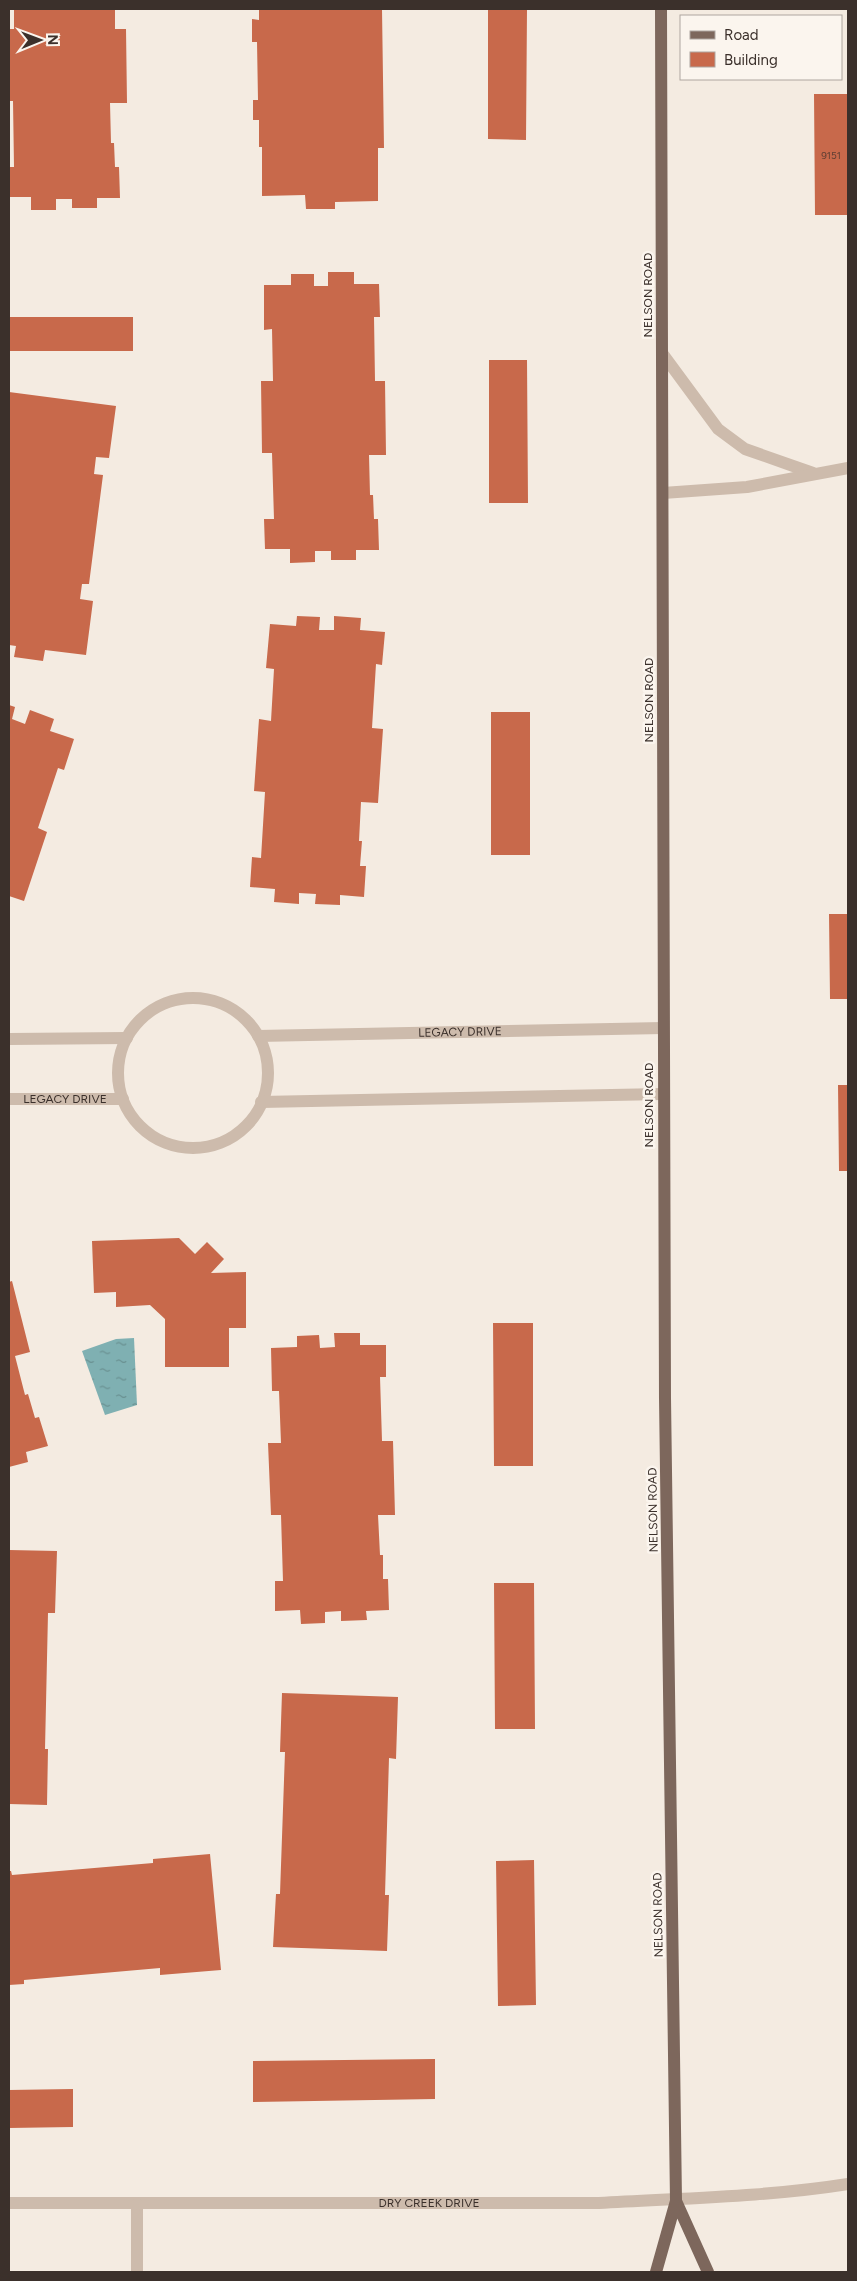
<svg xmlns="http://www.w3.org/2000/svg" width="857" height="2281" font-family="Figtree,sans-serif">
<defs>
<pattern id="water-ripples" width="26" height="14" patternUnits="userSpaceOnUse" patternTransform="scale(1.25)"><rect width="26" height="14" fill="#7fb0b2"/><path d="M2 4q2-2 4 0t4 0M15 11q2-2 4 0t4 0" fill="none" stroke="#699091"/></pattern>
</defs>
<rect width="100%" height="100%" fill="#f4ebe1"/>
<path fill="url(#water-ripples)" d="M 134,1338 L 137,1405 L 105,1415 L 82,1351 L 116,1339 Z"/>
<path fill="#c8694b" d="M 14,9 L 115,9 L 115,29 L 126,29 L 127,103 L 110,103 L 111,143 L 114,143 L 115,167 L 119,167 L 120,198 L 97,198 L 97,208 L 72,208 L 72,199 L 56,199 L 56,210 L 31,210 L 31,197 L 9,197 L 9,167 L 14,167 L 13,101 L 9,101 L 9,29 L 14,29 Z
M 259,9 L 382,9 L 384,148 L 378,148 L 378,201 L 335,202 L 335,209 L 306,209 L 305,195 L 262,196 L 262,147 L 259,147 L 259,120 L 253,120 L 253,100 L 258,100 L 257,42 L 252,42 L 252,19 L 259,20 Z
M 488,9 L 527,9 L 526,140 L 488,139 Z
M 814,94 L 848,94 L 848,215 L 815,215 Z
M 328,272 L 354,272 L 354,284 L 379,284 L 380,317 L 374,317 L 375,381 L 385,381 L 386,455 L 369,455 L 370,495 L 373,495 L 374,519 L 378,519 L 379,550 L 356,550 L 356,560 L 331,560 L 331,551 L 315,551 L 315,562 L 290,563 L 290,549 L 265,549 L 264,519 L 274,519 L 272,453 L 262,453 L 261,381 L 273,381 L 272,329 L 264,330 L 264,285 L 291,285 L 291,274 L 314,274 L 314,286 L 328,286 Z
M 9,317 L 133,317 L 133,351 L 9,351 Z
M 489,360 L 527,360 L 528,503 L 489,503 Z
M 9,392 L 116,406 L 109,458 L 96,457 L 94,474 L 103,475 L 89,584 L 82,584 L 80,599 L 93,601 L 86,655 L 45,650 L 43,661 L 14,657 L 16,646 L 9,645 Z
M 297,616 L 320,617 L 319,630 L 334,630 L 334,616 L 361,618 L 360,630 L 385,632 L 382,665 L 376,664 L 372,728 L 383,729 L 378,803 L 361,802 L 359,841 L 362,841 L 360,866 L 366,866 L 364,897 L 340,895 L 340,905 L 315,904 L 316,894 L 299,893 L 299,904 L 274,902 L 275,889 L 250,887 L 252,857 L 261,858 L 265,792 L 254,791 L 259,719 L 271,721 L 274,669 L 266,668 L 270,624 L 296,626 Z
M 9,705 L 15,707 L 12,719 L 25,724 L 30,710 L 54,719 L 50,731 L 74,739 L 64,770 L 58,768 L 38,828 L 47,832 L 24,901 L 9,896 Z
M 491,712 L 530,712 L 530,855 L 491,855 Z
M 829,914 L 848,914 L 848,999 L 830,999 Z
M 838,1085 L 848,1085 L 848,1171 L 839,1171 Z
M 179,1238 L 195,1254 L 207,1242 L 224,1259 L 211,1273 L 246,1272 L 246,1328 L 229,1328 L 229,1367 L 165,1367 L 165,1319 L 150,1305 L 116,1307 L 116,1292 L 94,1293 L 92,1241 Z
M 12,1281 L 30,1352 L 15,1356 L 25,1395 L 28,1394 L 35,1418 L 39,1417 L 48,1446 L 26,1452 L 28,1462 L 9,1467 L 9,1282 Z
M 493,1323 L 533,1323 L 533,1466 L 494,1466 Z
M 334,1333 L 360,1333 L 360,1345 L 386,1345 L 386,1377 L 380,1377 L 382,1441 L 393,1441 L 395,1515 L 378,1515 L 380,1555 L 383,1555 L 383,1579 L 388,1579 L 389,1610 L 366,1611 L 367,1620 L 341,1621 L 341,1611 L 325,1612 L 325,1623 L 301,1624 L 300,1610 L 275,1611 L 275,1581 L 283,1581 L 281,1515 L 271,1515 L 268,1443 L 281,1443 L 279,1391 L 272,1391 L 271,1348 L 297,1347 L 297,1336 L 319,1335 L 320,1348 L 335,1347 Z
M 9,1550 L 57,1551 L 55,1613 L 48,1613 L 45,1749 L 48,1749 L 47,1805 L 9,1804 Z
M 494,1583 L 534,1583 L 535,1729 L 495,1729 Z
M 282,1693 L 398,1697 L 396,1759 L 389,1758 L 385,1895 L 389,1895 L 387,1951 L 273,1947 L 276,1894 L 280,1894 L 285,1752 L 280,1752 Z
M 210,1854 L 221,1970 L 160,1975 L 160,1968 L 24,1980 L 24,1984 L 9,1985 L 9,1871 L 11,1871 L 12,1875 L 153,1863 L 153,1859 Z
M 534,1860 L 536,2005 L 498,2006 L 496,1861 Z
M 435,2059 L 435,2099 L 253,2102 L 253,2061 Z
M 73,2089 L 73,2127 L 9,2128 L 9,2090 Z"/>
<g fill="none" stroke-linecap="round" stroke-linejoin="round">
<g stroke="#cdbbac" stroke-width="12">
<path d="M 662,353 L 718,429 L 745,449 L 813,473"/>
<path d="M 663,493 L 747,487 L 848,468"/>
<circle cx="193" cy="1073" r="75"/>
<path id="s1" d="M 258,1036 L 663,1028"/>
<path d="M 9,1039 L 127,1038"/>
<path id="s2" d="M 9,1099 L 123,1099"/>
<path d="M 261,1102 L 663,1094"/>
<path id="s3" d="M 9,2203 L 599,2203 C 683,2198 766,2197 848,2184"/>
<path d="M 137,2272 L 137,2204"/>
</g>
<path stroke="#7d675c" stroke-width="12" d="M 676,2201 L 708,2272
M 656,2272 L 676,2201 L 665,1398 L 661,9"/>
</g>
<g text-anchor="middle" stroke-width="5" stroke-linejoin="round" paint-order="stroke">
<g font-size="10" fill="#5e3e33">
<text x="831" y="159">9151</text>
</g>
<g font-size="12" fill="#3b302b" stroke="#fbf5ee">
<text transform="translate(648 295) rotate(-90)" y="4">NELSON ROAD</text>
<text transform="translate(649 700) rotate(-90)" y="4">NELSON ROAD</text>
<text dy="4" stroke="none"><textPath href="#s1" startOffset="202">LEGACY DRIVE</textPath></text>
<text dy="4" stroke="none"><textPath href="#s2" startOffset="56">LEGACY DRIVE</textPath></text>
<text transform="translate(649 1105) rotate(-90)" y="4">NELSON ROAD</text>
<text transform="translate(653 1510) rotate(-91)" y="4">NELSON ROAD</text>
<text transform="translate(658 1915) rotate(-91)" y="4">NELSON ROAD</text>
<text dy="4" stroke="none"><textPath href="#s3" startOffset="420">DRY CREEK DRIVE</textPath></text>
</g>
</g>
<rect width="857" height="2281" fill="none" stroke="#3b302b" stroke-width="20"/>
<rect x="680" y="15" width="162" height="65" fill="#fbf5ee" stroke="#aea6a0"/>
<rect x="690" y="31" width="25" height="8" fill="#7d675c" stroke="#aea6a0"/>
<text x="724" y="40" font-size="15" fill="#3b302b">Road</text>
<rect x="690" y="52" width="25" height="15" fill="#c8694b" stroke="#aea6a0"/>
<text x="724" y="65" font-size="15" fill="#3b302b">Building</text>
<g transform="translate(40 40) rotate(89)" stroke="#fbf5ee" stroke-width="4" paint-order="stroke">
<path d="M0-4L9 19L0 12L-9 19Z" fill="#3b302b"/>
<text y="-8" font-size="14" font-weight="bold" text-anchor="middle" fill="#3b302b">N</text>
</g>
</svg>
